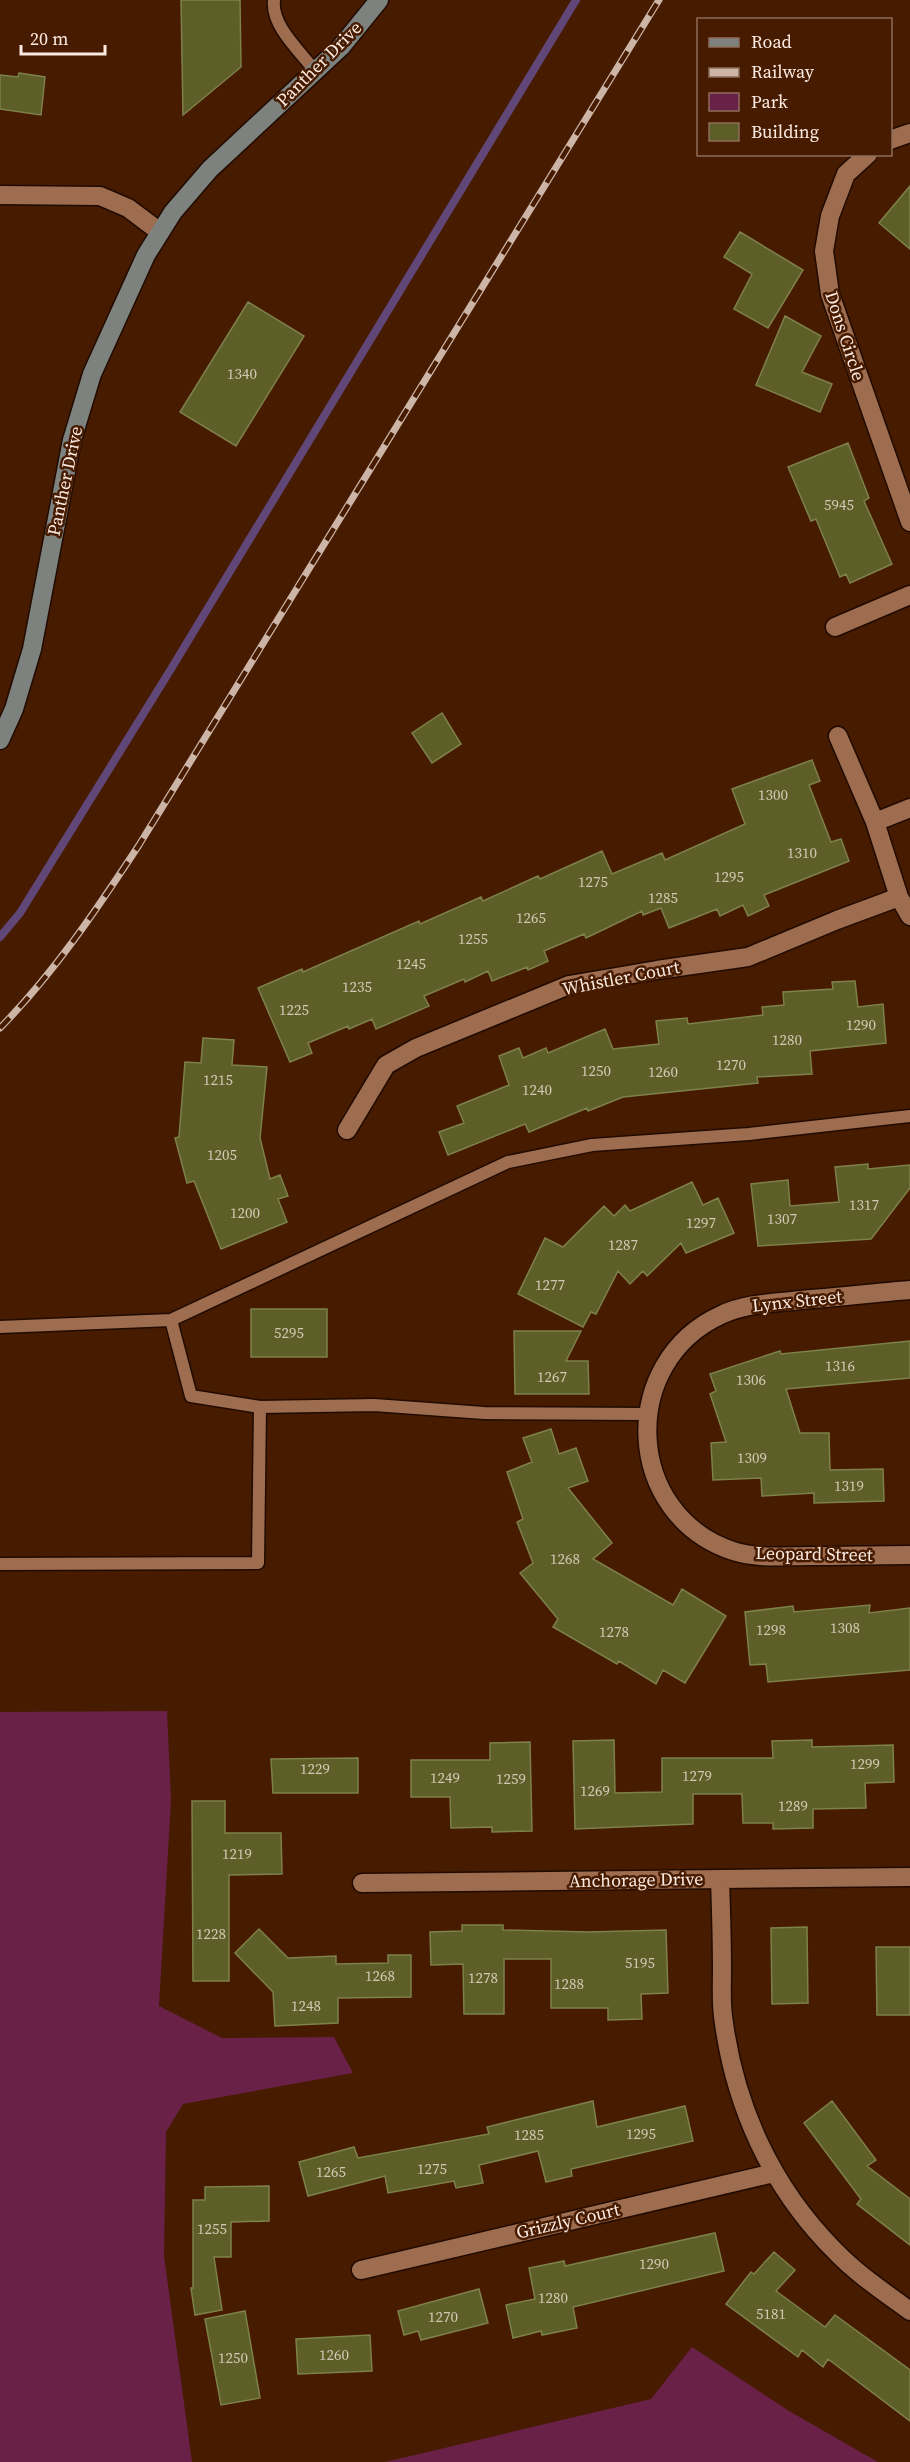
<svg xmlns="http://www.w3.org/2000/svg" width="910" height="2462" font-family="'Source Serif 4',serif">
<rect width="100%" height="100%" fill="#461b00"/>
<path fill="#6a2148" d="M 167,1711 L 171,1800 L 159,2006 L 222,2038 L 334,2037 L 353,2073 L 183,2104 L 166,2132 L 164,2256 L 192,2462 L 0,2462 L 0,1712 Z
M 692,2347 L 789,2411 L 878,2462 L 363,2462 L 385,2462 L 651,2399 Z"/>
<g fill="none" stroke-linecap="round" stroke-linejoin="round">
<path stroke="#604777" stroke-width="8" d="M 0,937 L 20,913 L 171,669 L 576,0"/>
</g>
<path fill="#5d5e28" stroke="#7e8149" stroke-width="1.5" d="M 181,0 L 240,0 L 241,67 L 183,115 Z
M 19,73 L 45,77 L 41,115 L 0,109 L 0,75 L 18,77 Z
M 910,186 L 910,249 L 879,223 Z
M 740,232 L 803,270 L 768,328 L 734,309 L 752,274 L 724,257 Z
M 248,302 L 304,336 L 236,446 L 180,412 Z
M 785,316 L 821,336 L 802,372 L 832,384 L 820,412 L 756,385 Z
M 848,443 L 869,498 L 864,501 L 892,564 L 850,583 L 846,574 L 840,577 L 816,519 L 811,521 L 788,467 Z
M 442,713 L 461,744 L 432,763 L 412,733 Z
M 812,760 L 820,781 L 809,785 L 831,842 L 841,839 L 849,861 L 764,895 L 769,906 L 748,916 L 743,905 L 720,916 L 717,909 L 669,928 L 661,908 L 643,915 L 642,911 L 586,938 L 584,934 L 544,951 L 548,961 L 528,970 L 527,967 L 492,981 L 488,971 L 465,982 L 464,979 L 424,996 L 429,1006 L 376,1029 L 372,1019 L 349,1029 L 348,1026 L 308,1043 L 312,1053 L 290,1062 L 258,988 L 302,969 L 303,972 L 419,921 L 420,924 L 481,897 L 483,901 L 538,876 L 540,879 L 602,851 L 612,874 L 662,853 L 665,860 L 745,824 L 732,789 Z
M 855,981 L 858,1007 L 883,1004 L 886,1043 L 810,1051 L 812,1074 L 757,1077 L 758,1083 L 623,1097 L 588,1111 L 587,1108 L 529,1132 L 525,1124 L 448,1155 L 439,1132 L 464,1123 L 457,1106 L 509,1085 L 499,1056 L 519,1048 L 523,1058 L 546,1048 L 548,1053 L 605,1029 L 613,1049 L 659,1044 L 656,1021 L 687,1018 L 688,1024 L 763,1015 L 762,1007 L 784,1005 L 783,992 L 833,989 L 832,982 Z
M 203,1038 L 234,1040 L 232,1065 L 267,1067 L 260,1138 L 270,1179 L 280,1175 L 288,1196 L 278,1199 L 287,1222 L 221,1249 L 194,1181 L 187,1183 L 175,1138 L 179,1137 L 185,1062 L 201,1063 Z
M 868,1164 L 868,1169 L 910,1165 L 910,1188 L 871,1239 L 758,1246 L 751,1184 L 788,1180 L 790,1206 L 839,1202 L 835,1167 Z
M 692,1182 L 703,1205 L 718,1198 L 734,1233 L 686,1253 L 681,1243 L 647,1276 L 643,1271 L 630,1284 L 618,1271 L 596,1314 L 591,1312 L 583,1327 L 518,1294 L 545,1238 L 563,1247 L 604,1206 L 614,1216 L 625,1205 L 630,1211 Z
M 251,1309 L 327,1309 L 327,1357 L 251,1357 Z
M 514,1331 L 581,1331 L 566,1361 L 588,1361 L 589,1394 L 515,1394 Z
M 910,1341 L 910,1378 L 786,1389 L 800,1433 L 829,1433 L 830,1470 L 883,1469 L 884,1501 L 814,1503 L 814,1493 L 762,1496 L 761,1478 L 713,1480 L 711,1443 L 726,1442 L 710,1394 L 716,1391 L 710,1374 L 780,1351 L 781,1354 Z
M 551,1429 L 559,1454 L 576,1448 L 588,1481 L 568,1488 L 612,1543 L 593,1559 L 673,1605 L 682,1589 L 726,1616 L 685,1683 L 663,1670 L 656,1684 L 619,1661 L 617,1664 L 553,1627 L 558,1619 L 520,1573 L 533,1563 L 517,1522 L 523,1519 L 507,1472 L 532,1462 L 523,1438 Z
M 870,1605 L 869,1613 L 910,1608 L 910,1670 L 768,1682 L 766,1664 L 750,1665 L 745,1612 L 793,1606 L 794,1612 Z
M 614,1740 L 615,1793 L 662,1792 L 662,1758 L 773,1758 L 772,1741 L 812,1740 L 812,1747 L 893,1745 L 894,1782 L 865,1783 L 866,1808 L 813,1809 L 813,1828 L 773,1829 L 773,1823 L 743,1823 L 742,1794 L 693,1794 L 693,1824 L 575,1829 L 573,1741 Z
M 530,1742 L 532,1831 L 492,1832 L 492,1827 L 451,1828 L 450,1797 L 411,1797 L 411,1760 L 490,1760 L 490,1743 Z
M 358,1758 L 358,1793 L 273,1793 L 271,1759 Z
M 192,1801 L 225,1801 L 225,1833 L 281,1833 L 282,1874 L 229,1875 L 229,1981 L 193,1981 Z
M 462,1925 L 503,1925 L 503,1930 L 588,1932 L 666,1930 L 668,1993 L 641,1994 L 642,2019 L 608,2020 L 608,2008 L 551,2008 L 551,1959 L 504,1959 L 504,2014 L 464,2014 L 463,1964 L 431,1965 L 430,1932 L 462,1931 Z
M 807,1927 L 808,2003 L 772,2004 L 771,1928 Z
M 259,1929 L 288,1958 L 336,1956 L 336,1964 L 388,1963 L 388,1955 L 411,1955 L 411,1997 L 338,1998 L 338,2023 L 275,2026 L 273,1992 L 235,1953 Z
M 876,1947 L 910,1947 L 910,2015 L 877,2015 Z
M 593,2101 L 597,2127 L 685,2106 L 693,2141 L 571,2169 L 572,2176 L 546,2182 L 538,2151 L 479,2165 L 483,2183 L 456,2188 L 454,2181 L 388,2193 L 385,2176 L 308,2196 L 299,2162 L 354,2147 L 358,2158 L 489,2134 L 487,2127 Z
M 832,2101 L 876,2160 L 867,2166 L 910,2199 L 910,2245 L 857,2204 L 861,2199 L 804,2123 Z
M 269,2186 L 269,2221 L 231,2222 L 231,2257 L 214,2257 L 222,2310 L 195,2315 L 191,2288 L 193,2288 L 193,2200 L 205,2200 L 205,2187 Z
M 715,2233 L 724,2271 L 573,2307 L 577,2328 L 542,2335 L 541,2331 L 513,2338 L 506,2305 L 535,2299 L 529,2268 L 564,2261 L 565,2266 Z
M 774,2252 L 795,2270 L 776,2291 L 825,2327 L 835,2315 L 910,2370 L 910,2421 L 828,2359 L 823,2367 L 802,2350 L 798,2357 L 726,2304 L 751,2272 L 754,2274 Z
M 479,2289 L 488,2323 L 421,2340 L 418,2331 L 404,2335 L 398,2311 Z
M 245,2311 L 260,2398 L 221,2405 L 205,2319 Z
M 370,2335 L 372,2371 L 298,2374 L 296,2339 Z"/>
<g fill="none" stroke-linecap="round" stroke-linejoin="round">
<defs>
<path id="lane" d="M 274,0 C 271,26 300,51 315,71
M 171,1320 L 191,1396 L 260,1407 L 374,1405 L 484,1413 L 648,1414
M 0,1327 L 171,1320 L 508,1162 L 592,1145 L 749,1134 L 910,1116
M 0,1564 L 258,1563 L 260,1407"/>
<path id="street" d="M 890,140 L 910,133
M 868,154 L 846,174 L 830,216 L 824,251 L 830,294 L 910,522
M 0,195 L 100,196 L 128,208 L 160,232
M 835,627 L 910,595
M 838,736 L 875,822 L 899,897 L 910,916
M 875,822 L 910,808
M 347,1130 L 386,1065 L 416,1048 L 569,985 L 657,970 L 748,957 L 837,920 L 899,897
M 910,1290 C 874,1293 838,1297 801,1300 C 775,1303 746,1303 721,1315 C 618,1362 624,1515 733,1551 C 758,1559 784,1556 810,1556 C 843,1556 877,1555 910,1555
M 720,1879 C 721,1909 722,1940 722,1970 C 722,1986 721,2001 723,2016 C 734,2105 771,2187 835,2251 C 857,2274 884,2292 910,2311
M 362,1883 L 910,1877
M 361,2270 L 774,2173"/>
<path id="secondary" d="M 0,740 L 14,709 L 32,649 L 72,440 L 92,374 L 146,255 L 173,212 L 210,169 L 341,47 L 379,0"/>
</defs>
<use href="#lane" stroke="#210b01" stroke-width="15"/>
<use href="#street" stroke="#210b01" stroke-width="21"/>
<use href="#secondary" stroke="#210b01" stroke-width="21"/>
<use href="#lane" stroke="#9e6c4f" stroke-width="12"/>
<use href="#street" stroke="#9e6c4f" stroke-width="18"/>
<use href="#secondary" stroke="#7d827e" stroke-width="18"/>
<defs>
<path id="rail" d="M 0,1028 C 54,973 97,909 139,845 L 659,0"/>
</defs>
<use href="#rail" stroke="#ccb4a6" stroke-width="7"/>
<use href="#rail" stroke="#461b00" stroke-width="4.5" stroke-dasharray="14" stroke-linecap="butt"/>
</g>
<g text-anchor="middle" stroke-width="5" stroke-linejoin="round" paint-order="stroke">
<g font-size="15" fill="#d4c7b3">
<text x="242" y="379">1340</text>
<text x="839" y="510">5945</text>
<text x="773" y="800">1300</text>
<text x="802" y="858">1310</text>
<text x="729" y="882">1295</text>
<text x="593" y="887">1275</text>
<text x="663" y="903">1285</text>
<text x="531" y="923">1265</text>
<text x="473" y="944">1255</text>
<text x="411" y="969">1245</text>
<text x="357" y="992">1235</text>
<text x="294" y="1015">1225</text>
<text x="861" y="1030">1290</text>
<text x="787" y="1045">1280</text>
<text x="731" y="1070">1270</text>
<text x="596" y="1076">1250</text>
<text x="663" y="1077">1260</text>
<text x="218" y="1085">1215</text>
<text x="537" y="1095">1240</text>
<text x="222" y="1160">1205</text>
<text x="864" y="1210">1317</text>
<text x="245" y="1218">1200</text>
<text x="782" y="1224">1307</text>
<text x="701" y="1228">1297</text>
<text x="623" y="1250">1287</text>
<text x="550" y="1290">1277</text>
<text x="289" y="1338">5295</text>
<text x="840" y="1371">1316</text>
<text x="552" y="1382">1267</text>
<text x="751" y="1385">1306</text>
<text x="752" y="1463">1309</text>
<text x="849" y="1491">1319</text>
<text x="565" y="1564">1268</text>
<text x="845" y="1633">1308</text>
<text x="771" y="1635">1298</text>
<text x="614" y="1637">1278</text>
<text x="865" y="1769">1299</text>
<text x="315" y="1774">1229</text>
<text x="697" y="1781">1279</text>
<text x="445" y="1783">1249</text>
<text x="511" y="1784">1259</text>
<text x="595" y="1796">1269</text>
<text x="793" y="1811">1289</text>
<text x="237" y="1859">1219</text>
<text x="211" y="1939">1228</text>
<text x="640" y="1968">5195</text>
<text x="380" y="1981">1268</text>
<text x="483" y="1983">1278</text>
<text x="569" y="1989">1288</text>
<text x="306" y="2011">1248</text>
<text x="641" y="2139">1295</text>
<text x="529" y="2140">1285</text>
<text x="432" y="2174">1275</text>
<text x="331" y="2177">1265</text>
<text x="212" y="2234">1255</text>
<text x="654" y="2269">1290</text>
<text x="553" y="2303">1280</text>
<text x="771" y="2319">5181</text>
<text x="443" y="2322">1270</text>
<text x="334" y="2360">1260</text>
<text x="233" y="2363">1250</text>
</g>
<g font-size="18" fill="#fceae1" stroke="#461b00">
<text transform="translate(319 64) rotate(-45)" y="6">Panther Drive</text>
<text transform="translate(845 336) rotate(72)" y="6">Dons Circle</text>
<text transform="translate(65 481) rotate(-78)" y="6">Panther Drive</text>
<text transform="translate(621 978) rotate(-11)" y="6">Whistler Court</text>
<text transform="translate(797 1301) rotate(-6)" y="6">Lynx Street</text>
<text transform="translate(814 1554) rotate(1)" y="6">Leopard Street</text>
<text transform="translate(636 1880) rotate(-1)" y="6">Anchorage Drive</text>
<text transform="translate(568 2221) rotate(-13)" y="6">Grizzly Court</text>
</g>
</g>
<rect x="697" y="18" width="195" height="138" fill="#461b00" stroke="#8f6e5a" stroke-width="1.5"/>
<rect x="709" y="38" width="30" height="9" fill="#7d827e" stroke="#8f6e5a" stroke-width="1.5"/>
<text x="751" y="48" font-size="18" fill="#fceae1">Road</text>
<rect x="709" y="68" width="30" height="9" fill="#ccb4a6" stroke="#8f6e5a" stroke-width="1.5"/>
<text x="751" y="78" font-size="18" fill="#fceae1">Railway</text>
<rect x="709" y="93" width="30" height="18" fill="#6a2148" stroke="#8f6e5a" stroke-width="1.5"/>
<text x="751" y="108" font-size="18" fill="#fceae1">Park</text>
<rect x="709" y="123" width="30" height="18" fill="#5d5e28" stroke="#8f6e5a" stroke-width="1.5"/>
<text x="751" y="138" font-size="18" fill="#fceae1">Building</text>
<path d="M21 45v9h84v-9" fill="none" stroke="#fceae1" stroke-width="3"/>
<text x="30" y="45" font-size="18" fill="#fceae1" stroke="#461b00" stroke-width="4.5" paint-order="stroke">20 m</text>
</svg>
